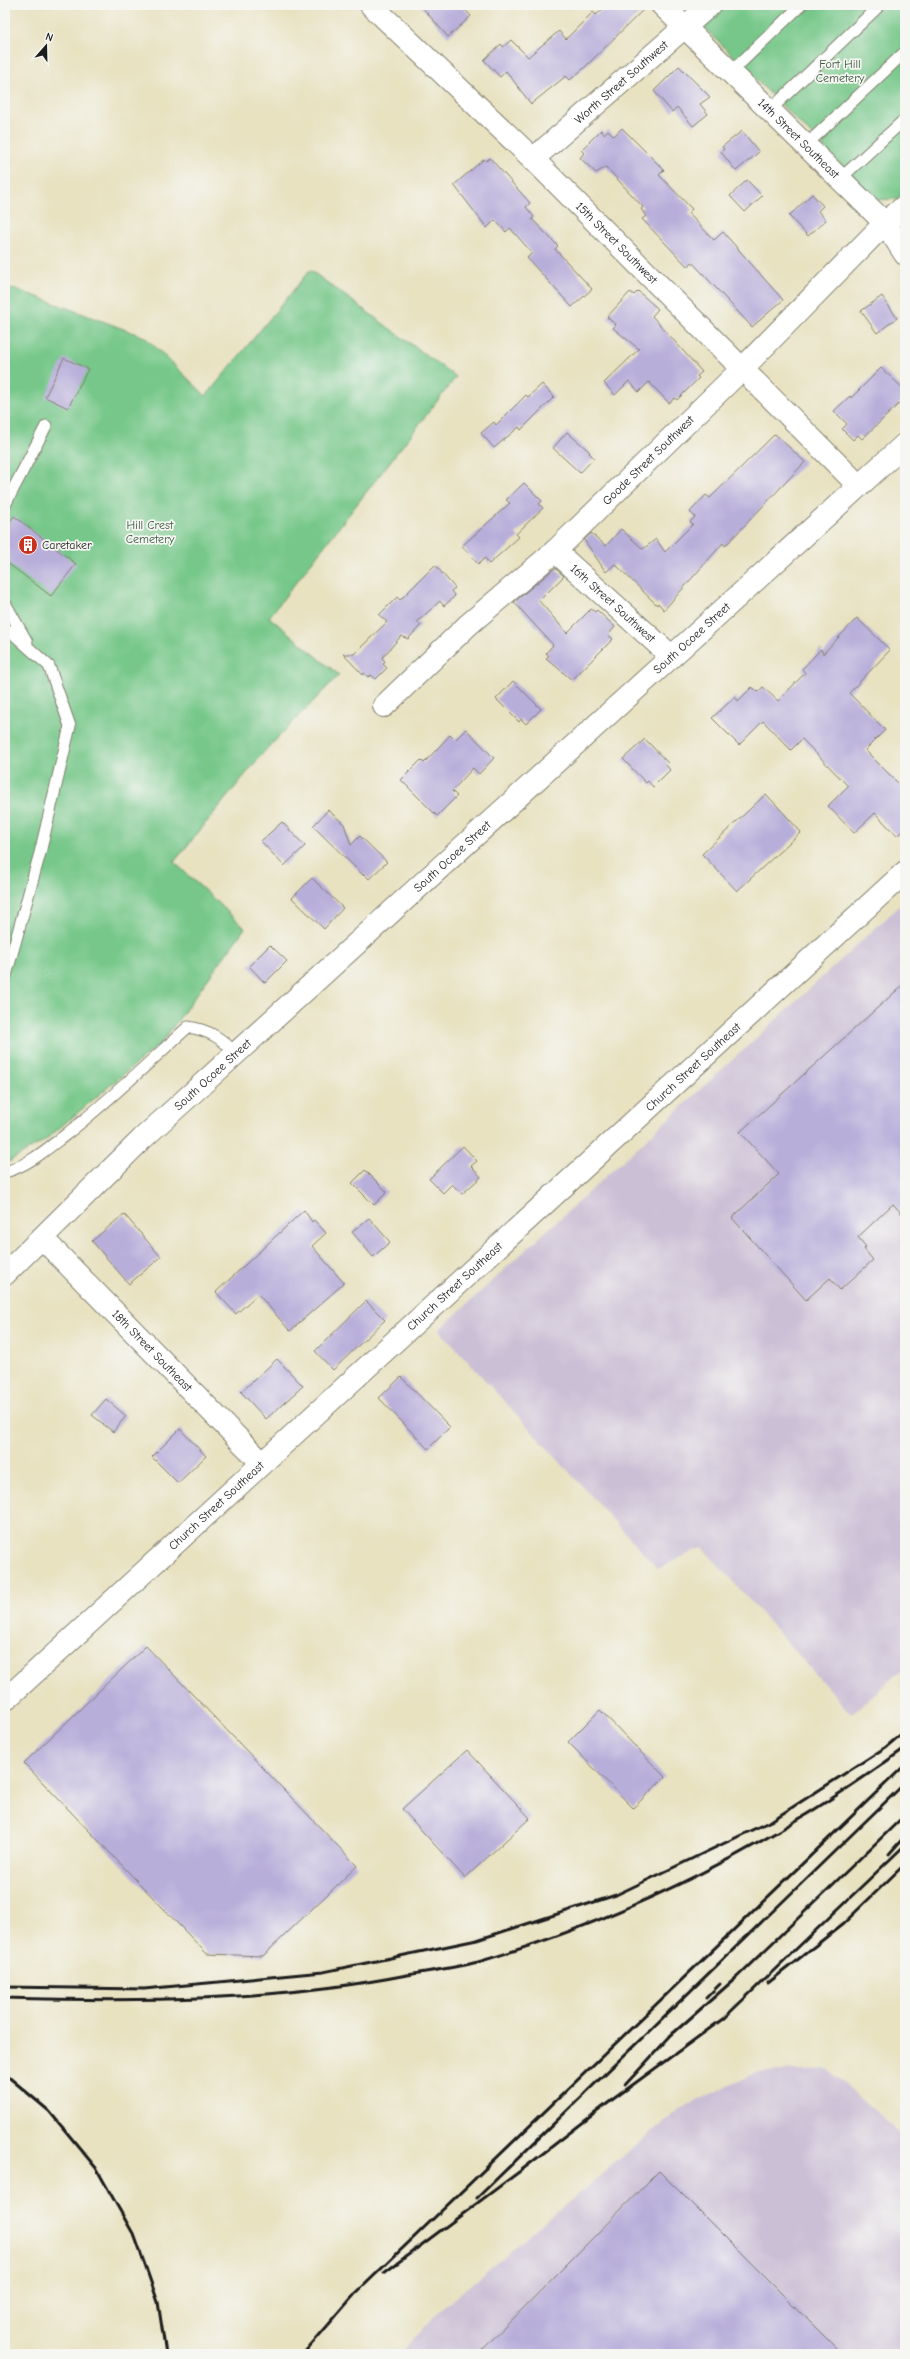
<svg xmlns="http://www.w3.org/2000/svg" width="910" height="2359" font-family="'Comic Neue',sans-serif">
<rect width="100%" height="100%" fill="#f6f6f2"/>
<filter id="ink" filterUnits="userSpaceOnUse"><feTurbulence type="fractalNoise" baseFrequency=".025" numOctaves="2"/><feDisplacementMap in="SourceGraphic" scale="8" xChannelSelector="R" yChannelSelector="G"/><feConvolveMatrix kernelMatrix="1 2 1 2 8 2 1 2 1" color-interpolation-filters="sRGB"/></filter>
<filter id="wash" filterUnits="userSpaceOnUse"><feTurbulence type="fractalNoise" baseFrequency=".012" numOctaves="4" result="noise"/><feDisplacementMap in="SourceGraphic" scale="16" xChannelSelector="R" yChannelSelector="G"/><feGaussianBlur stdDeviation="0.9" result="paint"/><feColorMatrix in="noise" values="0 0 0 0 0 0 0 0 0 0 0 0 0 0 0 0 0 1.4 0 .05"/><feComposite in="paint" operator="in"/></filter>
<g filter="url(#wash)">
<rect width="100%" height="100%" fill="#e8e2c1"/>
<path fill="#cbbfd5" d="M 905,901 L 905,1667 L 851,1714 L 702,1547 L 658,1569 L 439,1330 Z
M 828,2069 L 905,2138 L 905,2354 L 401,2354 L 438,2312 L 679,2109 L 757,2072 Z"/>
<path fill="#76c789" stroke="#497252" d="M 699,5 L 905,5 L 905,192 L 898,199 L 876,200 L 690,13 Z
M 310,270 L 456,377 L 269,617 L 339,675 L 263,753 L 174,862 L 245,928 L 162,1042 L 44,1141 L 5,1164 L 5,290 L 16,289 L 145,337 L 206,396 Z"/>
<g id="blocks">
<path fill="#b8aeda" d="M 420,5 L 461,5 L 471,16 L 448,37 Z
M 607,5 L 648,5 L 583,69 L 570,80 L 566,76 L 531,104 L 506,71 L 500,77 L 484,60 L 501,44 L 503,47 L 511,40 L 528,57 L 559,31 L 566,39 L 593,12 L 596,15 Z
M 679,66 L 710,97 L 700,104 L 708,114 L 693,126 L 677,107 L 672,112 L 654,91 Z
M 622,128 L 664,170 L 659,175 L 692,209 L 688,213 L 714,240 L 723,232 L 783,300 L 752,327 L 692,262 L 688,267 L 642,219 L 646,216 L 641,209 L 643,207 L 606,167 L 596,173 L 580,158 L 584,153 L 581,150 L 601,130 L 604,134 L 608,130 L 614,136 Z
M 742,131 L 759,152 L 736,171 L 721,152 L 724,149 L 722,147 Z
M 490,158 L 530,203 L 526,207 L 534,217 L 532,219 L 558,246 L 555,249 L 592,289 L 572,307 L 527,258 L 532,253 L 510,228 L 506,232 L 495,220 L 487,228 L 454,185 L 484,159 L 486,161 Z
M 747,180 L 762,196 L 745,212 L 730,196 Z
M 812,194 L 823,206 L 818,211 L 826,220 L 808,236 L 789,216 Z
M 638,291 L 658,309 L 652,316 L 702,372 L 697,376 L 699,378 L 677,400 L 675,398 L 669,403 L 649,382 L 639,392 L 629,381 L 615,395 L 604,383 L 639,349 L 613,328 L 616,325 L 607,317 L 630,292 L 634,295 Z
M 882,296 L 897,318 L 877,333 L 861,311 Z
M 64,358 L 88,369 L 68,408 L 45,397 Z
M 881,368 L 905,390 L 905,398 L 862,439 L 858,435 L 853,440 L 842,429 L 847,424 L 834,411 L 850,396 L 851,398 Z
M 542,384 L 554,397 L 521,430 L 519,427 L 494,448 L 481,433 L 494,422 L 496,425 L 526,395 L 528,397 Z
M 567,432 L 590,452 L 589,453 L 594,458 L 580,473 L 553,448 Z
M 775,434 L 805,462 L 725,546 L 723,543 L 664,610 L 658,603 L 657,605 L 615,564 L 606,572 L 584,540 L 591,533 L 606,546 L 621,529 L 643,549 L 656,539 L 665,552 L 693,524 L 690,522 L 695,517 L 690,512 L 706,495 L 710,498 Z
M 524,483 L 542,501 L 539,504 L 543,508 L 516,534 L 519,537 L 489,564 L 485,558 L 478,564 L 462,546 L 510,503 L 506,500 Z
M 14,516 L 76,564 L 51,596 L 5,561 L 5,528 Z
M 435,565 L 455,588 L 451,591 L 455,596 L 444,606 L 440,601 L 417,622 L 421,625 L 408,639 L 401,636 L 382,658 L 385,661 L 383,664 L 387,668 L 376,679 L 371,675 L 368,677 L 364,673 L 363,675 L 343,654 L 354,654 L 387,622 L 379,615 L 397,597 L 400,600 Z
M 555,568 L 564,576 L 539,601 L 567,633 L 591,609 L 595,612 L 597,610 L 615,627 L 608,635 L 613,639 L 572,680 L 546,658 L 549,656 L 546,653 L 553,645 L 514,602 Z
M 857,618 L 890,650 L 849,693 L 885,730 L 865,750 L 905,790 L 905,828 L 897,836 L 875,813 L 854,833 L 828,806 L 848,786 L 802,739 L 791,750 L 763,721 L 739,745 L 712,718 L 735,697 L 738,701 L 752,687 L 758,692 L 763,687 L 778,701 L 805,673 L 802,669 L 821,649 L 823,654 Z
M 513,681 L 541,709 L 526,724 L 521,719 L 519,722 L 496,699 Z
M 466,729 L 494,758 L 479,774 L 473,768 L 452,791 L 457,796 L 437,816 L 401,780 L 421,760 L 424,763 L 450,735 L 455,740 Z
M 645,739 L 668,763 L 666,765 L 670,770 L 653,787 L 648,781 L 646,783 L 623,759 Z
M 766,794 L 801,832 L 737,891 L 702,854 Z
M 328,810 L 344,824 L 351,845 L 360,836 L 387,862 L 369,879 L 364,874 L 363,875 L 313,826 Z
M 282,822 L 305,846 L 284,866 L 261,841 Z
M 312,878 L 343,908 L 324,929 L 292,898 Z
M 270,945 L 287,961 L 265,983 L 249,966 Z
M 905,983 L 905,1217 L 893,1204 L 858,1237 L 866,1247 L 864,1249 L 873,1260 L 840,1290 L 830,1278 L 806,1300 L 732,1218 L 779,1174 L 740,1132 Z
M 463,1146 L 477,1161 L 471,1166 L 481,1177 L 462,1194 L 452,1184 L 443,1193 L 429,1179 Z
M 365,1170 L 387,1192 L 374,1205 L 352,1183 Z
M 304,1210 L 312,1222 L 314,1220 L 326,1233 L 312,1246 L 344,1283 L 290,1331 L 258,1294 L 236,1314 L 216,1292 Z
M 124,1214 L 161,1257 L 129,1284 L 92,1241 Z
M 369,1218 L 390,1242 L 373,1257 L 352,1232 Z
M 366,1301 L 385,1320 L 333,1370 L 315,1351 Z
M 277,1359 L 303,1386 L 266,1419 L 241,1392 Z
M 401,1377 L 450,1427 L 428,1449 L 379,1398 Z
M 106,1399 L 126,1416 L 113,1432 L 92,1415 Z
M 180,1429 L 206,1456 L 178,1483 L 152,1457 Z
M 146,1646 L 357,1866 L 263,1956 L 207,1954 L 24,1763 Z
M 600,1710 L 665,1777 L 633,1808 L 568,1742 Z
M 467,1750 L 530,1818 L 465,1878 L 402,1809 Z
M 659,2171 L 842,2354 L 478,2354 Z"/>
</g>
</g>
<g filter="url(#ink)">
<use href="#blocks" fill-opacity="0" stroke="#827f6e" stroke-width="1"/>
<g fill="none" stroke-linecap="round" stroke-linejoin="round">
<defs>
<path id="lane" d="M 731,72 L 801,5
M 770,110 L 880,5
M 806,145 L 905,52
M 841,178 L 905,119
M 5,505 L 46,426
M 5,603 L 27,642
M 5,630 L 10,631 L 49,666 L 70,726 L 40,853 L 5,979
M 5,1172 C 27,1166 47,1149 64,1136 C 108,1102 147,1064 188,1027 C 209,1030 223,1039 236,1054"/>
<g id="street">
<path id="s1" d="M 371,5 L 533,159 L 858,485"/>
<path id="s2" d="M 533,159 L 710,5"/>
<path id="s3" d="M 555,551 L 671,656"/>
<path id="s4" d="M 384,706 L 468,625 L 555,551 L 743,368 L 885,223 L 905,206"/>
<path id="s5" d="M 43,1239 L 262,1463"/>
<path id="s6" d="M 5,1700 L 905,872"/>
</g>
<g id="secondary">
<path id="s7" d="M 662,5 L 885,223 L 905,254"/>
<path id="s8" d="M 5,1274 L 142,1139 L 905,444"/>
</g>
</defs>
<use href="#lane" stroke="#827f6e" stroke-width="13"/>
<use href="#street" stroke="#827f6e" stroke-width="24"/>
<use href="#secondary" stroke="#827f6e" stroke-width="24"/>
<use href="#lane" stroke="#fff" stroke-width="11"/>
<use href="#street" stroke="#fff" stroke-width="22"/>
<use href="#secondary" stroke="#fff" stroke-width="22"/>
<path stroke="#1c1c1c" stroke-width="3" d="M 889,1854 L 905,1836
M 768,1983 L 843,1924 L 905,1864
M 5,1987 L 144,1989 L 323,1972 L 477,1940 L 616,1895 L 771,1821 L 886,1747 L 905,1731
M 5,1998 C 139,2002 275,2001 407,1975 C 430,1971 455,1968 478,1962 C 631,1917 777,1842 905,1748
M 706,1998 L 720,1984
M 670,2036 L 737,1977 L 905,1815
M 5,2074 L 49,2111 L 96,2168 L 135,2237 L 158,2302 L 166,2354
M 625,2085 L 674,2032
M 477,2198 L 905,1783
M 384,2273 L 519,2172 L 612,2100 L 724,2018 L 905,1845
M 303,2354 L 355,2294 L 905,1765"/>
</g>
</g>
<defs>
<symbol id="building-disc" viewBox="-11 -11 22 22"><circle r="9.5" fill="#c8321e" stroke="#f6f6f2"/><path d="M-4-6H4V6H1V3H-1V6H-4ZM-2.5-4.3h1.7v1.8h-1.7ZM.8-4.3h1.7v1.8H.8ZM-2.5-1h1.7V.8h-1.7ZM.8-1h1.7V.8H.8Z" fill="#fff"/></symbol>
</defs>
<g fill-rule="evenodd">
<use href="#building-disc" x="17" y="534" width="22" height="22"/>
</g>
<g text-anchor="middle" stroke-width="3.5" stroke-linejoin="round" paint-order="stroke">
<g font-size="12" fill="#3c5842" stroke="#f6f6f2">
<text x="840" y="68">Fort Hill<tspan x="840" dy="14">Cemetery</tspan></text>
<text x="150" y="529">Hill Crest<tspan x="150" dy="14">Cemetery</tspan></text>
</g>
<g font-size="12" fill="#1c1c1c" stroke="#f6f6f2">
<text dy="4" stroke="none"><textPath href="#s2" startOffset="117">Worth Street Southwest</textPath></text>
<text dy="4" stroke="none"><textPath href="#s7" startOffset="191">14th Street Southeast</textPath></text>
<text dy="4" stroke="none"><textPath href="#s1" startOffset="342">15th Street Southwest</textPath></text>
<text dy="4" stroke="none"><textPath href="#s4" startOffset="361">Goode Street Southwest</textPath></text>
<text dy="4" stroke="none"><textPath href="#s3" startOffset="78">16th Street Southwest</textPath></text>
<text dy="4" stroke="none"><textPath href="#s8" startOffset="936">South Ocoee Street</textPath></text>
<text dy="4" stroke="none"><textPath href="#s8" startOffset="612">South Ocoee Street</textPath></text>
<text dy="4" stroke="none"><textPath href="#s6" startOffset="935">Church Street Southeast</textPath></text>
<text dy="4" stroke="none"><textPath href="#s8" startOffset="288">South Ocoee Street</textPath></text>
<text dy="4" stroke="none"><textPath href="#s6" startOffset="611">Church Street Southeast</textPath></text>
<text dy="4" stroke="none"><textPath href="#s5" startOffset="156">18th Street Southeast</textPath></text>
<text dy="4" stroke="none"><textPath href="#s6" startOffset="287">Church Street Southeast</textPath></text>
</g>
<g font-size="12" fill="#1c1c1c" stroke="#f6f6f2" text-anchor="start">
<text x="42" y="549">Caretaker</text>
</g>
</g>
<rect width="910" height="2359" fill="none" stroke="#f6f6f2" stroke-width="20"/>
<g transform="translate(46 46) rotate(20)" stroke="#f6f6f2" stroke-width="3" paint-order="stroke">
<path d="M0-3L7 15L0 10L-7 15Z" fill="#1c1c1c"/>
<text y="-6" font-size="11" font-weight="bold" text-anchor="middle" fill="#1c1c1c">N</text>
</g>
</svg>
